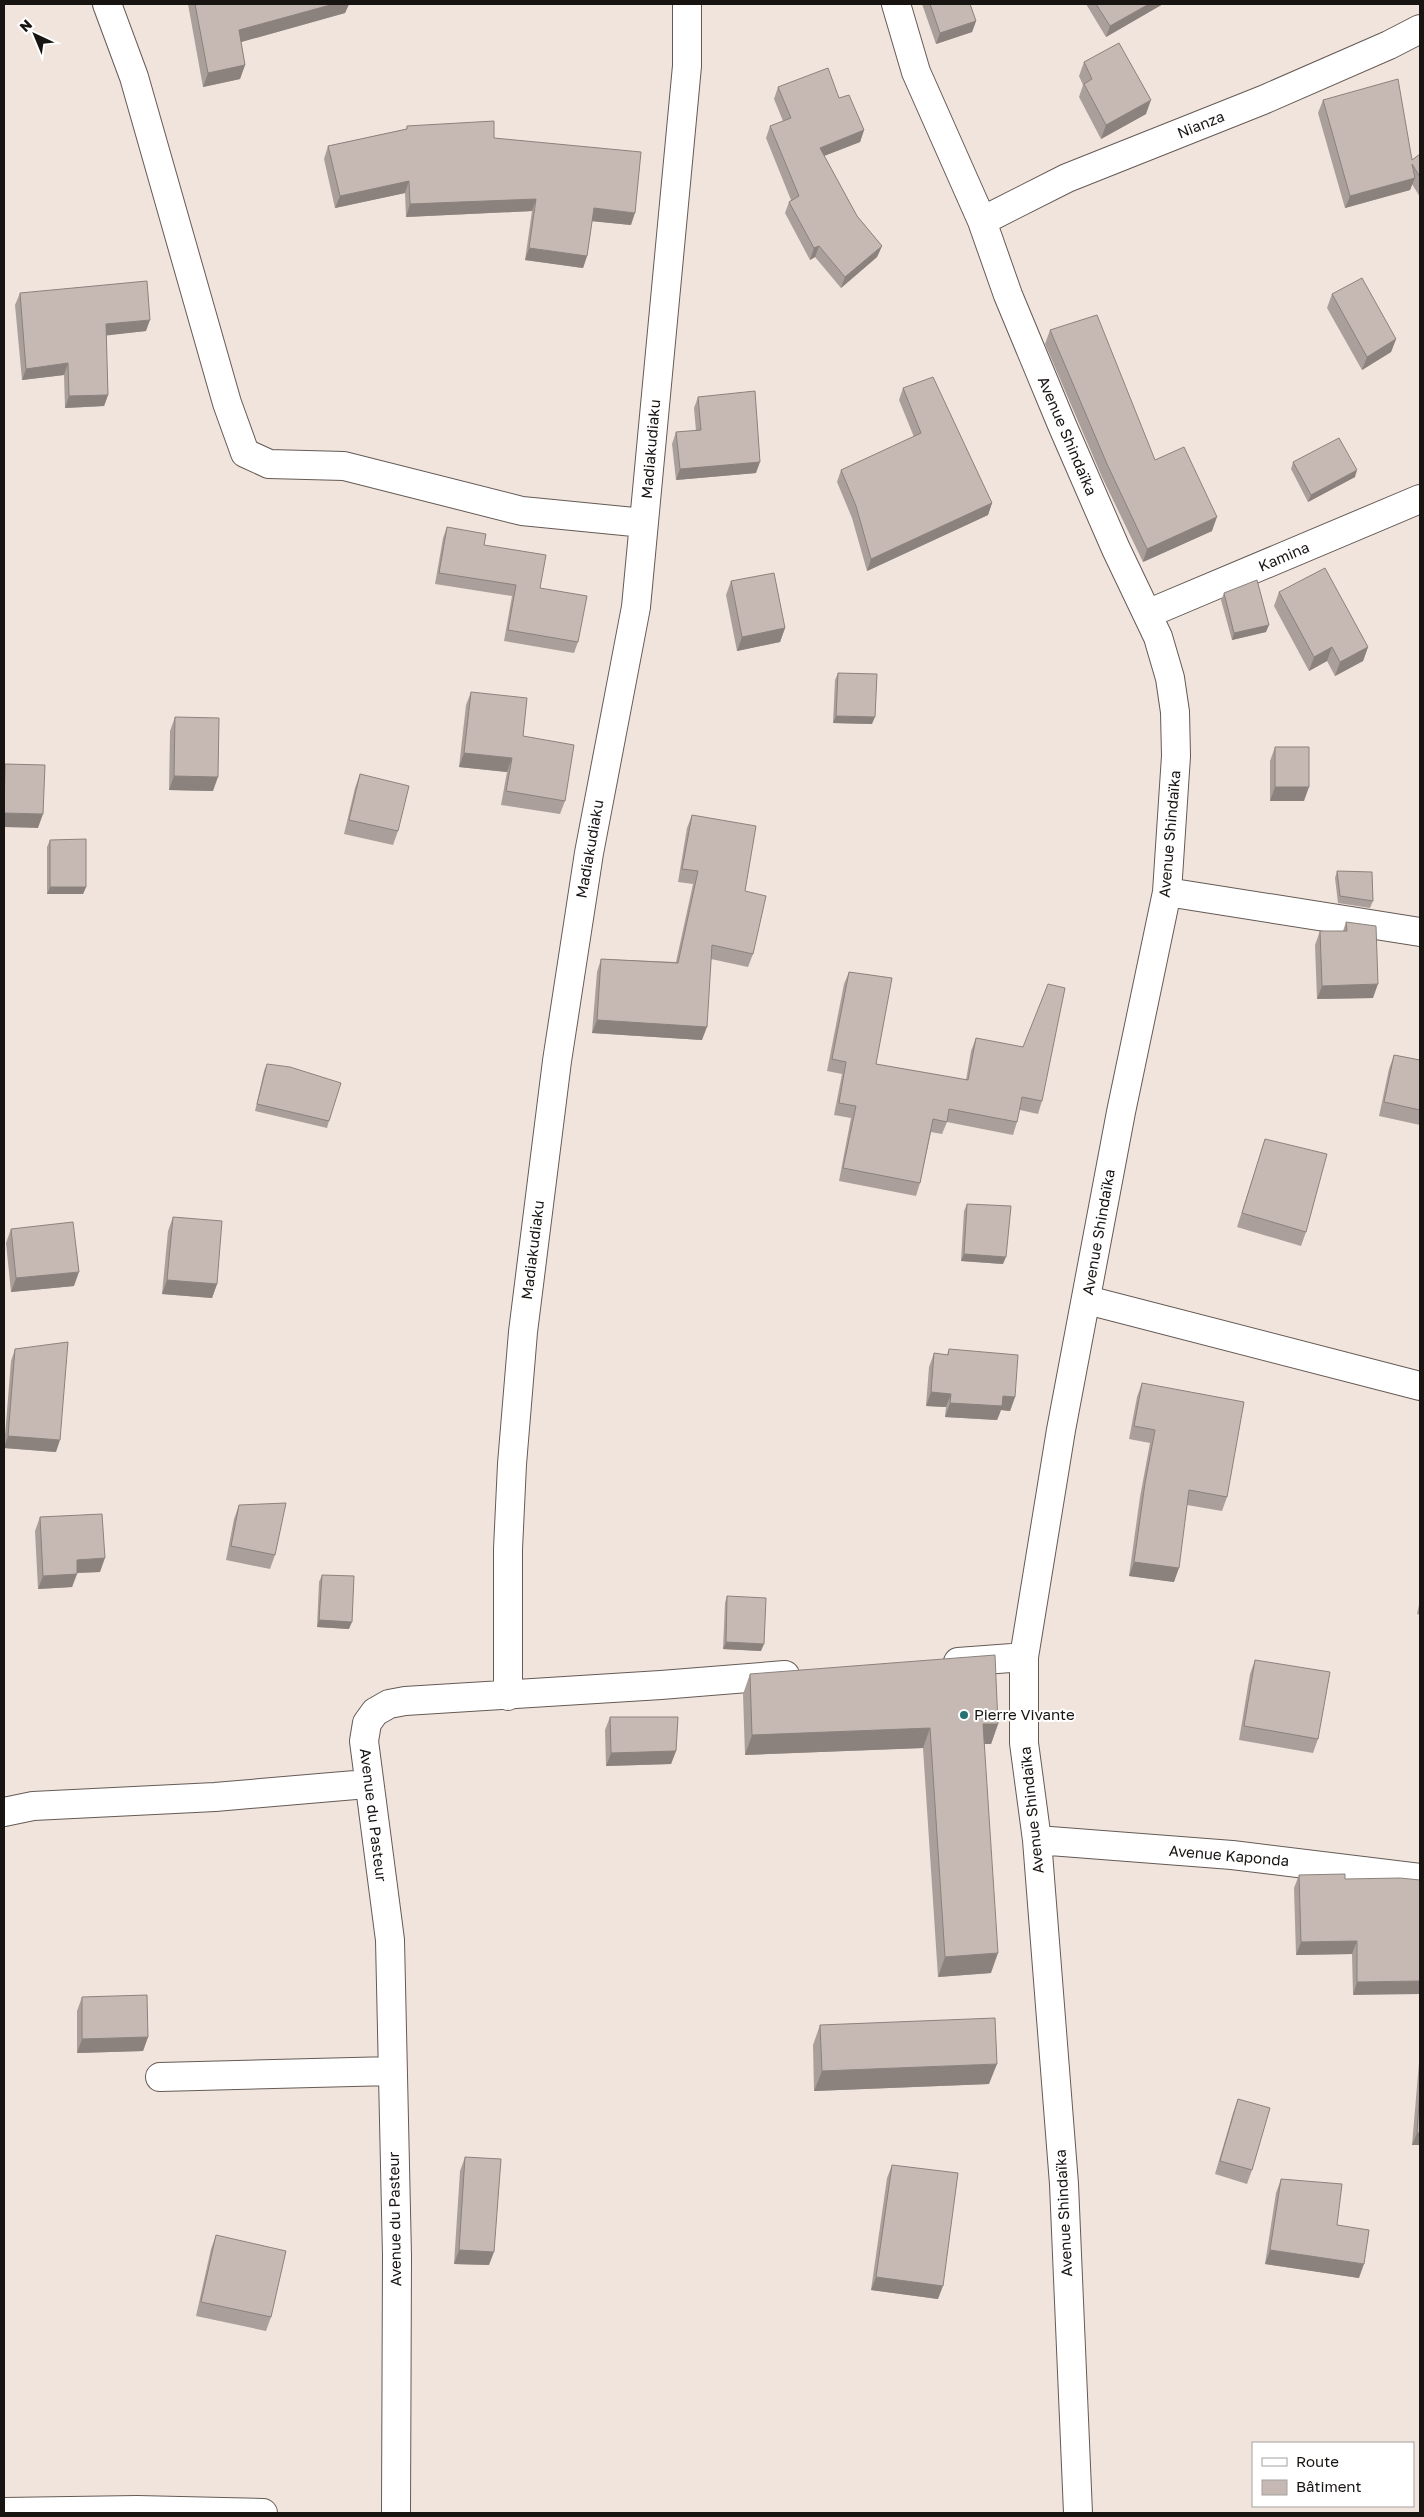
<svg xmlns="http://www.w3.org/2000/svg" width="1424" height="2517" font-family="'Golos Text',sans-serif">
<rect width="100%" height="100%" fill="#f1e4dd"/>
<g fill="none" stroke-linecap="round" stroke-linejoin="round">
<defs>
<path id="street" d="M 107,4 L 134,77 L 227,403 L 245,453 L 269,464 L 344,466 L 522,511 L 644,523
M 896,4 L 916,72 L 982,221 L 1008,295 L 1062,425 L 1116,549 L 1158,637 L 1170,678 L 1175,712 L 1176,756 L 1167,892 L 1121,1112 L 1061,1430 L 1024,1657 L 1024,1743 L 1037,1840 L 1064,2184 L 1078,2513
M 982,221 L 1067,178 L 1263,100 L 1389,45 L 1420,29
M 1147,614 L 1420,499
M 1167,892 L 1420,932
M 1087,1300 L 1420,1386
M 958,1662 L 1024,1657
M 508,1696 L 508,1549 L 512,1464 L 523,1332 L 557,1061 L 589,853 L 636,607 L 687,66 L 687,4
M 4,1812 L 33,1806 L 215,1797 L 367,1784
M 1037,1840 L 1232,1855 L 1420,1878
M 160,2077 L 392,2071
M 4,2512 L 137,2510 L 263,2513
M 396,2513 L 397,2256 L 390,1940 L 364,1741 L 367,1723 L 375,1712 L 389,1704 L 405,1701 L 661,1685 L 785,1675"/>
</defs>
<use href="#street" stroke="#655a55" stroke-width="30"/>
<use href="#street" stroke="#fff" stroke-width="28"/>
</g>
<path fill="#aa9f9a" d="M 188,4 L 349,4 L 345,13 L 241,42 L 245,65 L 240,79 L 203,87 Z
M 922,4 L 970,4 L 976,21 L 972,32 L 936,44 Z
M 1086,4 L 1163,4 L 1106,37 Z
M 1084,62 L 1146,114 L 1101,139 L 1079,97 L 1083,85 L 1079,76 Z
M 778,87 L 839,98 L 864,130 L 860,142 L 824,156 L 857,216 L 882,246 L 877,257 L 841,288 L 815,257 L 810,260 L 785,213 L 789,202 L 791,200 L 766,138 L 770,126 L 783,121 L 774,99 Z
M 1323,100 L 1412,160 L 1420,154 L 1420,197 L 1412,184 L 1410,190 L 1345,208 L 1318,113 Z
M 407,126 L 494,138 L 631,225 L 592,221 L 587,256 L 583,268 L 525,260 L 532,211 L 406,217 L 405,193 L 335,208 L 324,159 L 328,146 L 406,129 Z
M 20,293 L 146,331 L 106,335 L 108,395 L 104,406 L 65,408 L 64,375 L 22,380 L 15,305 Z
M 1332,294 L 1396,339 L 1391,352 L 1362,370 L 1327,308 Z
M 1050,330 L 1155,460 L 1212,531 L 1143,562 L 1102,477 L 1045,344 Z
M 903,388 L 992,503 L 988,515 L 867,571 L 852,518 L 837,482 L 841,470 L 914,437 L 899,400 Z
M 698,397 L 756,473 L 676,480 L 672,444 L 676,432 L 696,431 L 694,408 Z
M 1293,462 L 1355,477 L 1308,502 L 1291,469 Z
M 447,527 L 484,545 L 540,588 L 578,642 L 574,653 L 504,641 L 512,596 L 435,584 L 443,538 Z
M 731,581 L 785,628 L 780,642 L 737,651 L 726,595 Z
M 1279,592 L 1368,647 L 1363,661 L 1335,676 L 1327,661 L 1309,671 L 1274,606 Z
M 1224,593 L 1266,632 L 1232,640 L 1221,600 Z
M 838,673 L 872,724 L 833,723 L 835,680 Z
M 471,692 L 523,736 L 565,801 L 560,814 L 501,805 L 507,772 L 459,767 L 466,705 Z
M 175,717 L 213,791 L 169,790 L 170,731 Z
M 1275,747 L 1304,801 L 1270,801 L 1270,761 Z
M 360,774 L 398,831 L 393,845 L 344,834 L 355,788 Z
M 692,815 L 745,891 L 753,954 L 748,967 L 711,959 L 702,1040 L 592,1033 L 597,972 L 601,959 L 676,962 L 693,884 L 678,882 L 687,828 Z
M 50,840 L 86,887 L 83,894 L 47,894 L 47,847 Z
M 1337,871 L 1373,901 L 1370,908 L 1338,903 L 1335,878 Z
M 1346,922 L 1373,998 L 1317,999 L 1315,945 L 1320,931 L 1343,931 Z
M 849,972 L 876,1064 L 966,1080 L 971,1051 L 976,1038 L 1042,1101 L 1038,1114 L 1020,1110 L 1017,1122 L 1013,1135 L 947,1122 L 942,1134 L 931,1132 L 920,1183 L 916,1196 L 839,1181 L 851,1118 L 834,1115 L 842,1074 L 827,1071 L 844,984 Z
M 1394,1055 L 1420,1060 L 1420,1125 L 1379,1116 L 1389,1069 Z
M 267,1064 L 329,1121 L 327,1128 L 255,1111 L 264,1071 Z
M 1265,1139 L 1306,1232 L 1301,1246 L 1237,1227 Z
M 967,1204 L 1003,1264 L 961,1261 L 964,1211 Z
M 173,1217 L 217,1284 L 212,1298 L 162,1294 L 168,1231 Z
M 11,1229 L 74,1286 L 11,1292 L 6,1243 Z
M 15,1349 L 56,1452 L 4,1448 L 11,1361 Z
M 949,1349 L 1015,1397 L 1010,1411 L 1001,1410 L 997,1420 L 945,1417 L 946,1407 L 926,1406 L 929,1367 L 934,1353 L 947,1355 Z
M 1142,1383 L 1227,1497 L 1222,1511 L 1187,1505 L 1174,1582 L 1129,1576 L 1140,1497 L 1150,1443 L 1129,1439 L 1137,1397 Z
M 239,1505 L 275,1555 L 270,1569 L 226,1560 L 234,1519 Z
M 40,1517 L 100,1572 L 77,1573 L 72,1587 L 38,1589 L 35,1531 Z
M 322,1575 L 349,1629 L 317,1627 L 319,1582 Z
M 727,1596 L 761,1651 L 723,1649 L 725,1603 Z
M 1420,1600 L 1420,1615 L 1417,1614 Z
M 1255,1660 L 1318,1739 L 1313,1753 L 1239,1740 L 1250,1674 Z
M 750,1674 L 998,1724 L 991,1744 L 984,1744 L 991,1973 L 938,1977 L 923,1748 L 745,1755 L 743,1694 Z
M 610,1717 L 676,1751 L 671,1764 L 606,1766 L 605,1730 Z
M 1299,1875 L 1345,1879 L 1420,1880 L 1353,1995 L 1352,1954 L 1296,1955 L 1294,1888 Z
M 82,1997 L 148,2037 L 143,2051 L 77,2053 L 77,2011 Z
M 820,2025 L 989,2084 L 814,2091 L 813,2045 Z
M 1420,2051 L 1420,2145 L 1412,2145 Z
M 1238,2099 L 1252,2170 L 1247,2184 L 1215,2174 L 1233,2113 Z
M 465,2157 L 489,2265 L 454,2264 L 460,2171 Z
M 892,2165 L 938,2299 L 871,2290 L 887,2178 Z
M 1281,2179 L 1337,2225 L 1359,2278 L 1265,2264 L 1276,2193 Z
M 216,2235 L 271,2317 L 266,2331 L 196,2316 L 211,2249 Z"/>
<path fill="#8b827d" d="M 334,4 L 349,4 L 345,13 L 234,44 L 239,30 Z
M 1149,4 L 1163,4 L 1106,37 L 1110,26 Z
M 976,21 L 972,32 L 936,44 L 940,33 Z
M 245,65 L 240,79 L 203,87 L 208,73 Z
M 1151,100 L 1146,114 L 1101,139 L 1106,125 Z
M 864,130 L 860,142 L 816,159 L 820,148 Z
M 1415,178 L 1410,190 L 1345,208 L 1350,196 Z
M 409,181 L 405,193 L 335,208 L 340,196 Z
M 536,199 L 532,211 L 406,217 L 410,204 Z
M 594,208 L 635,213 L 631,225 L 590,221 Z
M 819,246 L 815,257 L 810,260 L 814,248 Z
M 882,246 L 877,257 L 841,288 L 845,277 Z
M 529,248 L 587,256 L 583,268 L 525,260 Z
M 150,320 L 146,331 L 102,336 L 106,324 Z
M 1396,339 L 1391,352 L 1362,370 L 1367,357 Z
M 68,363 L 64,375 L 22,380 L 26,369 Z
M 108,395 L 104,406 L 65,408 L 69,396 Z
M 760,462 L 756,473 L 676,480 L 680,469 Z
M 1357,470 L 1355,477 L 1308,502 L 1311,495 Z
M 992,503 L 988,515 L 867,571 L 871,559 Z
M 1217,517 L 1212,531 L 1143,562 L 1147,549 Z
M 1269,625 L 1266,632 L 1232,640 L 1234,633 Z
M 785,628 L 780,642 L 737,651 L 742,637 Z
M 1332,647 L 1327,661 L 1309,671 L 1314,657 Z
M 1368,647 L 1363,661 L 1335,676 L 1340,662 Z
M 836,716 L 875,717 L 872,724 L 833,723 Z
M 464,753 L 512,758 L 507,772 L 459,767 Z
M 174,776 L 218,777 L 213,791 L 169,790 Z
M 1275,787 L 1309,787 L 1304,801 L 1270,801 Z
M 4,813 L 43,814 L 38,828 L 4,827 Z
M 50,887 L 86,887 L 83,894 L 47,894 Z
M 1378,984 L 1373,998 L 1317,999 L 1322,986 Z
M 597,1020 L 707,1027 L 702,1040 L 592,1033 Z
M 964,1254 L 1006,1257 L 1003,1264 L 961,1261 Z
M 79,1272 L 74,1286 L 11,1292 L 16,1278 Z
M 167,1280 L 217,1284 L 212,1298 L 162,1294 Z
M 931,1392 L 951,1394 L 946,1407 L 926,1406 Z
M 1003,1396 L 1015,1397 L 1010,1411 L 1001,1410 L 997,1420 L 945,1417 L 950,1403 Z
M 8,1436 L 60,1440 L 56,1452 L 4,1448 Z
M 105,1558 L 100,1572 L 72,1573 L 77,1560 Z
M 1134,1562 L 1179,1568 L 1174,1582 L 1129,1576 Z
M 77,1574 L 72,1587 L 38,1589 L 43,1576 Z
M 319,1620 L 352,1622 L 349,1629 L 317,1627 Z
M 726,1642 L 764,1644 L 761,1651 L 723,1649 Z
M 983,1724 L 998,1724 L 991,1744 L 976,1744 Z
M 930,1728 L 923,1748 L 745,1755 L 752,1735 Z
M 676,1751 L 671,1764 L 606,1766 L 611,1753 Z
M 1357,1941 L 1352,1954 L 1296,1955 L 1301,1942 Z
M 998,1953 L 991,1973 L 938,1977 L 945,1957 Z
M 1420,1981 L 1420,1994 L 1353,1995 L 1357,1982 Z
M 148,2037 L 143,2051 L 77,2053 L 82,2039 Z
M 997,2064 L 989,2084 L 814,2091 L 822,2071 Z
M 1417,2133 L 1420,2133 L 1420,2145 L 1412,2145 Z
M 459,2250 L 494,2252 L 489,2265 L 454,2264 Z
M 1270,2250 L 1364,2264 L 1359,2278 L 1265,2264 Z
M 876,2277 L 943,2286 L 938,2299 L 871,2290 Z"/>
<path fill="#c6b9b3" stroke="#8b827d" d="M 195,4 L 334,4 L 239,30 L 245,65 L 208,73 Z
M 930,4 L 970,4 L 976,21 L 940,33 Z
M 1096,4 L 1149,4 L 1110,26 Z
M 1119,43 L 1151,100 L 1106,125 L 1084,84 L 1092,79 L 1084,62 Z
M 828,68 L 839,98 L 849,95 L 864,130 L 820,148 L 857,216 L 882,246 L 845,277 L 819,246 L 814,248 L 789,202 L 799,196 L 770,126 L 791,118 L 778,87 Z
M 1398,79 L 1412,160 L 1420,154 L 1420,177 L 1412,164 L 1415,178 L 1350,196 L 1323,100 Z
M 494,121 L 494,138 L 641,152 L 635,213 L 594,208 L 587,256 L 529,248 L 536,199 L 410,204 L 409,181 L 340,196 L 328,146 L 407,129 L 407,126 Z
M 1362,278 L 1396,339 L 1367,357 L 1332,294 Z
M 147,281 L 150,320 L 106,324 L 108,395 L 69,396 L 68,363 L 26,369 L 20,293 Z
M 1097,315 L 1155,460 L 1184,447 L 1217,517 L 1147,549 L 1107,464 L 1050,330 Z
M 933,377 L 992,503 L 871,559 L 856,506 L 841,470 L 921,433 L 903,388 Z
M 755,391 L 760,462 L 680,469 L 676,432 L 701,430 L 698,397 Z
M 1339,438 L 1357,470 L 1311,495 L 1293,462 Z
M 447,527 L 486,534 L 484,545 L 546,555 L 540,588 L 587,596 L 578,642 L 508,630 L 516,585 L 439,573 Z
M 1325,568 L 1368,647 L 1340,662 L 1332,647 L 1314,657 L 1279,592 Z
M 774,573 L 785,628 L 742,637 L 731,581 Z
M 1257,580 L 1269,625 L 1234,633 L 1224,593 Z
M 838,673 L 877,674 L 875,717 L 836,716 Z
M 471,692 L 527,698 L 523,736 L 574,745 L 565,801 L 506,791 L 512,758 L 464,753 Z
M 175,717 L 219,718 L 218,777 L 174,776 Z
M 1275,747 L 1309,747 L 1309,787 L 1275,787 Z
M 5,764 L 45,765 L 43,814 L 4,813 Z
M 360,774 L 409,786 L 398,831 L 349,820 Z
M 692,815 L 756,826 L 745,891 L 766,896 L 753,954 L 712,945 L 707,1027 L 597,1020 L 601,959 L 678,963 L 698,871 L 682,869 Z
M 86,839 L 86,887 L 50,887 L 50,840 Z
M 1337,871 L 1372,872 L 1373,901 L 1340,896 Z
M 1346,922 L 1376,926 L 1378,984 L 1322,986 L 1320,931 L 1347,931 Z
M 849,972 L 892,978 L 876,1064 L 968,1080 L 976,1038 L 1023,1047 L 1048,984 L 1065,988 L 1042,1101 L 1022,1097 L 1017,1122 L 949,1109 L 947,1122 L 933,1119 L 920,1183 L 843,1168 L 856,1106 L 839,1103 L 846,1062 L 832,1059 Z
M 1394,1055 L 1420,1060 L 1420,1110 L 1384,1102 Z
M 267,1064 L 290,1067 L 341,1083 L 329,1121 L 257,1104 Z
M 1265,1139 L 1327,1154 L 1306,1232 L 1242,1213 Z
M 967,1204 L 1011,1206 L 1006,1257 L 964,1254 Z
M 173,1217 L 222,1221 L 217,1284 L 167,1280 Z
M 73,1222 L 79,1272 L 16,1278 L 11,1229 Z
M 68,1342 L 60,1440 L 8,1436 L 15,1349 Z
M 949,1349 L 1018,1355 L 1015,1397 L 1003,1396 L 1002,1406 L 950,1403 L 951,1394 L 931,1392 L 934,1353 L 948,1355 Z
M 1142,1383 L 1244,1402 L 1227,1497 L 1189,1490 L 1179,1568 L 1134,1562 L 1145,1483 L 1155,1430 L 1134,1426 Z
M 286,1503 L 275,1555 L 231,1546 L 239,1505 Z
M 102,1514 L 105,1558 L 77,1560 L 77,1574 L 43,1576 L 40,1517 Z
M 322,1575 L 354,1576 L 352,1622 L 319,1620 Z
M 727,1596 L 766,1598 L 764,1644 L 726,1642 Z
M 995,1655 L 998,1724 L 983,1724 L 998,1953 L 945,1957 L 930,1728 L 752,1735 L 750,1674 Z
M 1255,1660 L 1330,1672 L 1318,1739 L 1244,1726 Z
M 610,1717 L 678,1717 L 676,1751 L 611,1753 Z
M 1345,1874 L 1345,1879 L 1400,1878 L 1420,1880 L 1420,1981 L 1357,1982 L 1357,1941 L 1301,1942 L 1299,1875 Z
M 147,1995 L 148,2037 L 82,2039 L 82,1997 Z
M 995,2018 L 997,2064 L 822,2071 L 820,2025 Z
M 1420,2090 L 1420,2133 L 1417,2133 Z
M 1238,2099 L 1270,2108 L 1252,2170 L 1220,2161 Z
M 465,2157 L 501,2159 L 494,2252 L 459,2250 Z
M 892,2165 L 958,2173 L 943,2286 L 876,2277 Z
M 1281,2179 L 1342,2184 L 1337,2225 L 1369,2230 L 1364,2264 L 1270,2250 Z
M 216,2235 L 286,2251 L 271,2317 L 201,2302 Z"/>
<circle fill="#267173" stroke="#fff" stroke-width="2" cx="964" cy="1715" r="5"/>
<g text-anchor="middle" stroke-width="4" stroke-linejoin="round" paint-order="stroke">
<g font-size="15" fill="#181412" stroke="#fff">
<text transform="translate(1201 125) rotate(-22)" y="5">Nianza</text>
<text transform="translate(1067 436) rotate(67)" y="5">Avenue Shindaïka</text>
<text transform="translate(651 449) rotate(-85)" y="5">Madiakudiaku</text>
<text transform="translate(1284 557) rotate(-23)" y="5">Kamina</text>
<text transform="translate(1170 834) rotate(-85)" y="5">Avenue Shindaïka</text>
<text transform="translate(590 849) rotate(-80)" y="5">Madiakudiaku</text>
<text transform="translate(1099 1232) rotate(-80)" y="5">Avenue Shindaïka</text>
<text transform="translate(533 1250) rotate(-83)" y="5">Madiakudiaku</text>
<text transform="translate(1032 1810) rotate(-96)" y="5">Avenue Shindaïka</text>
<text transform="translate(373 1815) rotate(83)" y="5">Avenue du Pasteur</text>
<text transform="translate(1229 1856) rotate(5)" y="5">Avenue Kaponda</text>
<text transform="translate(1064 2213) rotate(-93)" y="5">Avenue Shindaïka</text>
<text transform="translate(395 2219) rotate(-91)" y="5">Avenue du Pasteur</text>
</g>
<g font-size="15" fill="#181412" stroke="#fff" text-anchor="start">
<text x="974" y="1720">Pierre Vivante</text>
</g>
</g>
<rect width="1424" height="2517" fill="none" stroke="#181412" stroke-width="10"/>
<rect x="1252" y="2442" width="162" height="65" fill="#ffffff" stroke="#a3a1a0"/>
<rect x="1262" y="2458" width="25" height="8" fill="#ffffff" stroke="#a3a1a0"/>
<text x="1296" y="2467" font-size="15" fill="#181412">Route</text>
<rect x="1262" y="2480" width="25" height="15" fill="#c6b9b3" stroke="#a3a1a0"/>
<text x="1296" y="2492" font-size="15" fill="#181412">Bâtiment</text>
<g transform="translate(35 35) rotate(316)" stroke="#ffffff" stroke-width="4" paint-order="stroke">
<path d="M0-4L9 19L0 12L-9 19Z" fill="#181412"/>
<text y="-8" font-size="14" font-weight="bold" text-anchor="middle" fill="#181412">N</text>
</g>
</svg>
